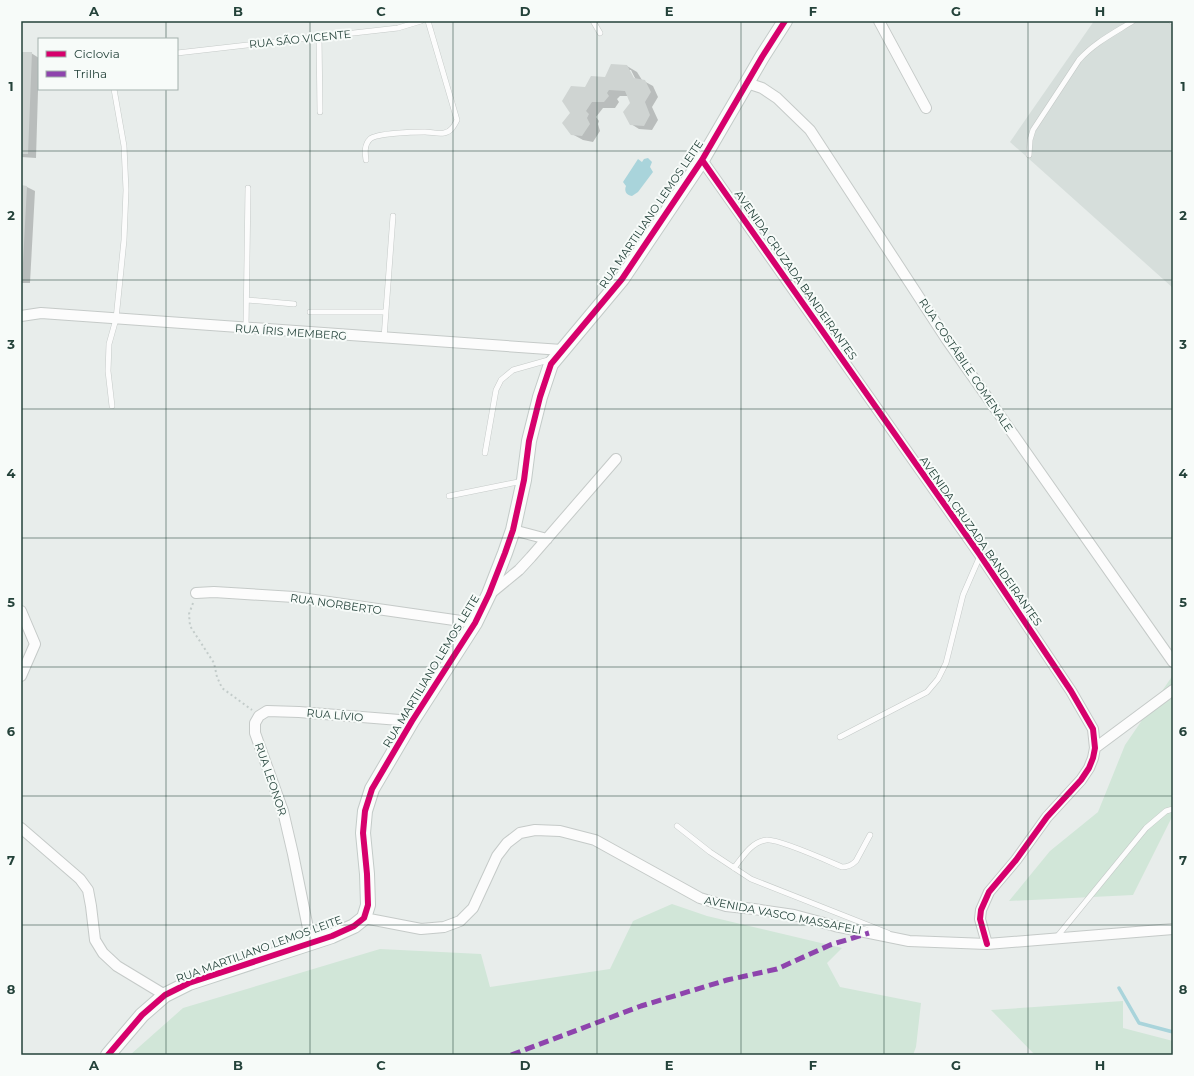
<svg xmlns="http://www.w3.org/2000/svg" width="1194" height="1076" font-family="Montserrat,sans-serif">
<rect width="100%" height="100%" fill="#e8edeb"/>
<path fill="#d6dedb" d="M 1094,21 L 1173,21 L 1173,288 L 1010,142 Z"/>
<path fill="#d1e6d8" d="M 1173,675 L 1173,815 L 1133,895 L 1009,901 L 1050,851 L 1098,812 L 1125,745 Z
M 672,904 L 707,916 L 842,948 L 827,963 L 840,987 L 921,1003 L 916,1047 L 913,1055 L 130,1055 L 183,1008 L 380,949 L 481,954 L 490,987 L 610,969 L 633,921 Z
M 1123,1001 L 1123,1028 L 1173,1041 L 1173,1055 L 1035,1055 L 991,1010 Z"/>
<path fill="#a9d4db" d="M 648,158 L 652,162 L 650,167 L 653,172 L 638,192 L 632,196 C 626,195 624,191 626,186 L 623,182 L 638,159 L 642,162 L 644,159 Z"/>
<path fill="#0003" fill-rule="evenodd" d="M 21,53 L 31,53 L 39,58 L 36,158 L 21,157 Z
M 627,66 L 637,72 L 642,80 L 653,86 L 658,97 L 652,107 L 658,120 L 652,130 L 639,129 L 631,124 L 631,103 L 629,96 L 620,96 L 617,99 L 619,102 L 615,108 L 603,108 L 596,117 L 599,121 L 598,124 L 600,131 L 593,142 L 583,140 L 572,134 L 571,113 L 585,88 ZM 628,70 L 631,70 L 637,82 L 635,82 Z
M 21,186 L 27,187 L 35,191 L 30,283 L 21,283 Z"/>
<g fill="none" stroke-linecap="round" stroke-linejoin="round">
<path stroke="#a9d4db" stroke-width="3.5" d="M 1119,988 L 1139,1023 L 1173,1032"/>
</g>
<path fill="#cfd4d2" d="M 21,52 L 32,52 L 28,154 L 21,154 Z
M 611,64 L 627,65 L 634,78 L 645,80 L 651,92 L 645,102 L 650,115 L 644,126 L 630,125 L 623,112 L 630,103 L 625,91 L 609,90 L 607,93 L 609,96 L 604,102 L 592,102 L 586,111 L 589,114 L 587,118 L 590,124 L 582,136 L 571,135 L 562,123 L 570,113 L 562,101 L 571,86 L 585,87 L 591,76 L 605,77 Z
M 21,185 L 27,186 L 22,282 L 21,282 Z"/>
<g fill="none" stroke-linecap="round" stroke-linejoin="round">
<defs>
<path id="lane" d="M 593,21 L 600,33
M 1171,21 L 1173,22
M 319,37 L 320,112
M 177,53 L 398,28 L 421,21
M 1029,155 L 1030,140 L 1033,130 L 1079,60 C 1094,43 1114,33 1133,21
M 366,160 C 365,153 364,145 370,139 C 377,133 414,132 425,132 C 431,132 438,134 444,133 C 451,132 454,126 457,120 L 428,21
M 247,300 L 294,304
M 310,312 L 386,312
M 246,328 L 248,188
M 384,338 L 393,216
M 112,406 L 108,371 L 109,344 L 116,319 L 124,240 L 126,190 L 124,146 L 114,89
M 485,453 L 496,390 L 501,380 L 513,370 L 552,359
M 449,496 L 523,481
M 840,737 L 927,692 L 938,679 L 946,663 L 963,595 L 980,556
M 677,826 L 710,852 L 751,879 L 888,933
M 734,868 C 742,858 751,842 766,840 C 777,838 828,861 842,867 C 848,867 852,865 856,861 L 870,835
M 1056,938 L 1146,828 L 1166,811 L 1173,809"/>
<path id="street" d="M 879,21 L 926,108
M 747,83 L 762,88 L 777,98 L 810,130 L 947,340 L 1173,662
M 702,160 L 980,555 L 1071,691 L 1093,729 L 1095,748 L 1093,758 L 1089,768 L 1081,780 L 1047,817 L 1016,860 L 989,892 L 981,910 L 980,919 L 987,944
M 21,316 L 41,313 L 562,350
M 513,530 L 547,539
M 196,593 L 214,592 L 294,597 L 475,623
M 491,593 L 519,570 L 531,557 L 616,459
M 21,611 L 35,644 L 21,676
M 1095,748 L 1173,690
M 21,828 L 80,879 L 88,890 L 91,906 L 95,940 L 103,953 L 117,966 L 165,995
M 364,918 L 421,929 L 444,927 L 460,921 L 473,908 L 497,856 L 507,843 L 520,833 L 535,830 L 560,831 L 595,840 L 700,898 L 726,906 L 754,909 L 794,915 L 835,926 L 909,941 L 987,944 L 1173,929
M 311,943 L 293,854 L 283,811 L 255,733 L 255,723 L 259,716 L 267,711 L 299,712 L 412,721"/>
<path id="secondary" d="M 108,1055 L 142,1015 L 165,995 L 189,983 L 332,936 L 354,926 L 364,918 L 368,905 L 367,874 L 363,833 L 365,811 L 372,789 L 412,721 L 475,623 L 489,594 L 505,553 L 513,530 L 524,480 L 529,441 L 540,397 L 551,364 L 622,279 L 702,160 L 762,57 L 785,21"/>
</defs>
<use href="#lane" stroke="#c5cac8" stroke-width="6"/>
<use href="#street" stroke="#c5cac8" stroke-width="12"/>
<use href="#secondary" stroke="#c3cbc8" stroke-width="16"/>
<path stroke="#c3ccca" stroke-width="2" stroke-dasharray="2 3" stroke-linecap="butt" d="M 193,603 L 189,614 L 190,626 L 214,663 L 217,677 L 222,688 L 252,710"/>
<use href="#lane" stroke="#fcfcfc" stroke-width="5"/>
<use href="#street" stroke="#fcfcfc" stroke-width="10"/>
<use href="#secondary" stroke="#fcfcfc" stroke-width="14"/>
<path stroke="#8e44ad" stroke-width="5" stroke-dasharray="10 5" stroke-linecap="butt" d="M 511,1055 L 641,1006 L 727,980 L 777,969 L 830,945 L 869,933"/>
<defs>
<path id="cycleway" d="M 702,160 L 980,555 L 1071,691 L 1093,729 L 1095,748 L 1093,758 L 1089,768 L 1081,780 L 1047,817 L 1016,860 L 989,892 L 981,910 L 980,919 L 987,944
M 108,1055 L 142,1015 L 165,995 L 189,983 L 332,936 L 354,926 L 364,918 L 368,905 L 367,874 L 363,833 L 365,811 L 372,789 L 412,721 L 475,623 L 489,594 L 505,553 L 513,530 L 524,480 L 529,441 L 540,397 L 551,364 L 622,279 L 702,160 L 762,57 L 785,21"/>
</defs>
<use href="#cycleway" stroke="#f7fbf9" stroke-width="8"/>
<use href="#cycleway" stroke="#d6006c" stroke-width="6"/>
</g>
<path fill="none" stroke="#24423a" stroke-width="1" stroke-opacity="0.55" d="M 166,21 L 166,39M 310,21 L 310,1055M 453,21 L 453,1055M 597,21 L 597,1055M 741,21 L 741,1055M 884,21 L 884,1055M 1028,21 L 1028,1055M 166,89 L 166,1055M 21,151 L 1173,151M 21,280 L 1173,280M 21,409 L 1173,409M 21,538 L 1173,538M 21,667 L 1173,667M 21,796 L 1173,796M 21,925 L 1173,925"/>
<g text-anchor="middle" stroke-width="4" stroke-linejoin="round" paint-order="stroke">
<g font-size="11" fill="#24423a" stroke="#f7fbf9">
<text transform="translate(300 39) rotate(-6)" y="4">RUA SÃO VICENTE</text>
<text transform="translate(651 214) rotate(-56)" y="4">RUA MARTILIANO LEMOS LEITE</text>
<text transform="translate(796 275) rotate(55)" y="4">AVENIDA CRUZADA BANDEIRANTES</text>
<text transform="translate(291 332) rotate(4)" y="4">RUA ÍRIS MEMBERG</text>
<text transform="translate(966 365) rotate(56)" y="4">RUA COSTÁBILE COMENALE</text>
<text transform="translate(981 541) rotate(55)" y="4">AVENIDA CRUZADA BANDEIRANTES</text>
<text transform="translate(336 604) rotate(8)" y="4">RUA NORBERTO</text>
<text transform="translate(431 671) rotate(-59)" y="4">RUA MARTILIANO LEMOS LEITE</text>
<text transform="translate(335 715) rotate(5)" y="4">RUA LÍVIO</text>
<text transform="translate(271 779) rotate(71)" y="4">RUA LEONOR</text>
<text transform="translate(783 915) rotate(11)" y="4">AVENIDA VASCO MASSAFELI</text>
<text transform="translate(259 949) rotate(-20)" y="4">RUA MARTILIANO LEMOS LEITE</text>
</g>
</g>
<rect width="1194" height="1076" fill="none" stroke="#f7fbf9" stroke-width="44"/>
<rect x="38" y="38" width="140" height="52" fill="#f7fbf9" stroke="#a3b1ad"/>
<rect x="46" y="51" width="20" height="6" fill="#d6006c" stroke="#a3b1ad"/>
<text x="74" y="58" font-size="12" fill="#24423a">Ciclovia</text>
<rect x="46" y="71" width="20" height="6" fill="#8e44ad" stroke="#a3b1ad"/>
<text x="74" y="78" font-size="12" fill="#24423a">Trilha</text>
<rect x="22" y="22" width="1150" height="1032" fill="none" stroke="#24423a" stroke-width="1.5"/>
<g font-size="13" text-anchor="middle" font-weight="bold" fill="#24423a">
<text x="94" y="16">A</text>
<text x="238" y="16">B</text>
<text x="381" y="16">C</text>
<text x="525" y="16">D</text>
<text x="669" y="16">E</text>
<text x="813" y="16">F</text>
<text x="956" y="16">G</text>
<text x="1100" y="16">H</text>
<text x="11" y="91">1</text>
<text x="1183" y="91">1</text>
<text x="11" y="220">2</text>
<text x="1183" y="220">2</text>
<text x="11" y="349">3</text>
<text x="1183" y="349">3</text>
<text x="11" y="478">4</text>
<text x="1183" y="478">4</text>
<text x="11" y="607">5</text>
<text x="1183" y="607">5</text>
<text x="11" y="736">6</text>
<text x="1183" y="736">6</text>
<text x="11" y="865">7</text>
<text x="1183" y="865">7</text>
<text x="11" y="994">8</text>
<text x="1183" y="994">8</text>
<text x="94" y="1070">A</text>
<text x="238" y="1070">B</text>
<text x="381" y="1070">C</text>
<text x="525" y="1070">D</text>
<text x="669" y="1070">E</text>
<text x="813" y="1070">F</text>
<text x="956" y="1070">G</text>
<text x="1100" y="1070">H</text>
</g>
</svg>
